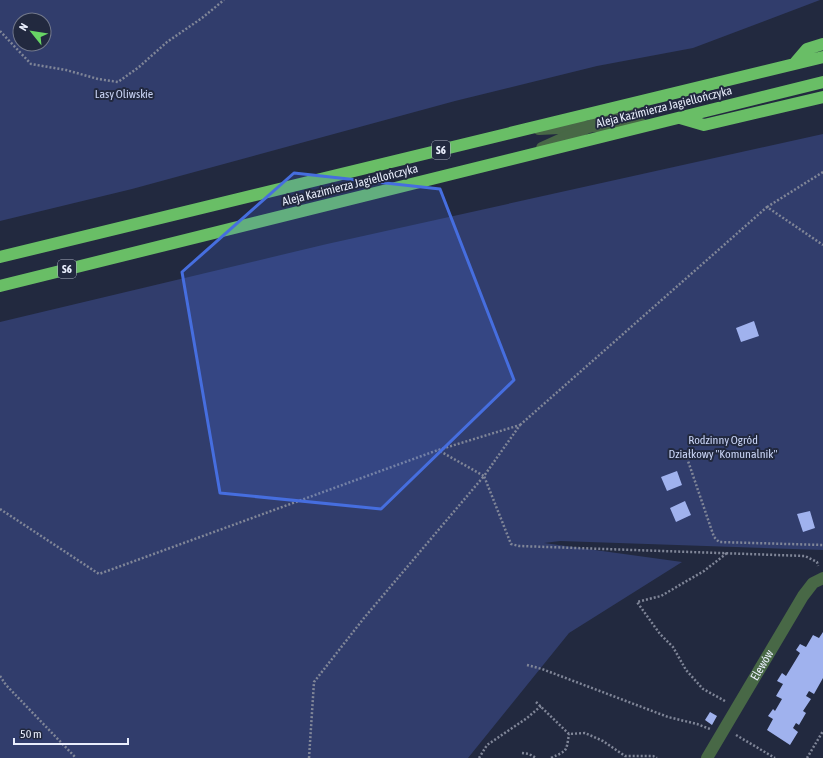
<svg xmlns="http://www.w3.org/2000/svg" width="823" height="758" font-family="'Asap Condensed',sans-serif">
<rect width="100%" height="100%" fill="#22293f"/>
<path fill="#313d6c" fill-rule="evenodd" d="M 0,0 L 820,0 L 693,48 L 597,66 L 455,101 L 132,189 L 0,221 ZM 20,20 L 44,20 L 44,44 L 20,44 Z
M 823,134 L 823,550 L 560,541 L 544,543 L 682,562 L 569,633 L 468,758 L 0,758 L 0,322 L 327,244 Z"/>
<path fill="#a0b2ee" d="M 754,321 L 759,336 L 741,342 L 736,328 Z
M 677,471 L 682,485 L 667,491 L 661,477 Z
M 685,501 L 691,515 L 676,522 L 670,508 Z
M 810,511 L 815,528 L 803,532 L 797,514 Z
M 823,632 L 823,678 L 814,694 L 809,691 L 806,696 L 811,699 L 803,711 L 806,713 L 799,725 L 796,723 L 793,728 L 798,732 L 790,745 L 767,730 L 773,719 L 768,716 L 773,709 L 775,711 L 782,699 L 776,696 L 783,684 L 777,681 L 782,673 L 786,676 L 800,653 L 796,650 L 800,644 L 806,647 L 813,635 L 819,638 Z
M 710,712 L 717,716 L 712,725 L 705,720 Z"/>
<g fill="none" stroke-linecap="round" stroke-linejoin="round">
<path stroke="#808698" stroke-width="2.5" stroke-dasharray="2 2" stroke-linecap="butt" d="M 0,31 L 31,64 L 66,70 L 98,79 L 118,82 L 139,67 L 167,42 L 202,18 L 224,0
M 767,207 L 823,172
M 520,425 L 767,207 L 823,245
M 677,451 L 687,458 L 714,537 L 719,542 L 823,545
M 0,509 L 99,574 L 438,450 L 520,425 L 484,476 L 438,450
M 527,665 L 542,669 L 668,717 L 697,724 L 710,729
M 0,676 L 6,685 L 76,758
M 725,701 L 703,689 L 686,670 L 673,647 L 660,634 L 637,602 L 661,596 L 704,571 L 727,553
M 536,702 L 569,734 L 585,733 L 603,741 L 625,756 L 653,756 L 657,758
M 736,735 L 775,758
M 522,753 L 529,754 L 536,758
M 309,758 L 314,682 L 364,618 L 484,476 L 511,544 L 519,546 L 805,556 L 817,562 L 818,566
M 479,758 L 487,745 L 527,718 L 541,706
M 551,758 C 568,750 566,752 569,734
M 807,758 L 823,731"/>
<g stroke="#486846" stroke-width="12">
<path d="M 539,129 L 641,124"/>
<path d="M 542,148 L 635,106"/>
<path id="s1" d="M 707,758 L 803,596 L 813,583 L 823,578"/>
</g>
<path stroke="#69be66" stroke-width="12" d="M 795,63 L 807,49 L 823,44
M 680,118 L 704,125 L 823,97
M 0,257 L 823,57
M 0,286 L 823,82"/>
</g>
<path fill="#466edf" fill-opacity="0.2" stroke="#466edf" stroke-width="3" stroke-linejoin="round" d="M 294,173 L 440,189 L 514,380 L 381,509 L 220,493 L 182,272 Z"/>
<g text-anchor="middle" stroke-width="4" stroke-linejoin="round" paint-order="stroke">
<g fill="#22293f" stroke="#adb3c3" stroke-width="1">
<rect x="432" y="141" width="18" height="18" rx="3"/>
<rect x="58" y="260" width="18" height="18" rx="3"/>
</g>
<g font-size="11" font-weight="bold" fill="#e9eefc">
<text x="441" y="154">S6</text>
<text x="67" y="273">S6</text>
</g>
<g font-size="12" fill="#c9d4f5" stroke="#22293f">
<text x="124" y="98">Lasy Oliwskie</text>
<text x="723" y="444">Rodzinny Ogród<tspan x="723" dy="14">Działkowy "Komunalnik"</tspan></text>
</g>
<g font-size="12" fill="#e9eefc" stroke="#22293f">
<text transform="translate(664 107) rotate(-14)" y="4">Aleja Kazimierza Jagiellończyka</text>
<text transform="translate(350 185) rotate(-14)" y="4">Aleja Kazimierza Jagiellończyka</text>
<text dy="4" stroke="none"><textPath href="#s1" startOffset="108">Elewów</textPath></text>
</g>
</g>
<g transform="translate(32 32) rotate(300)"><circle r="19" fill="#22293f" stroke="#72788b"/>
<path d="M0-3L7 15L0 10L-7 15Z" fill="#68d465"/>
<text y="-6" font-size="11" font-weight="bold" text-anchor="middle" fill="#e9eefc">N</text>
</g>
<path d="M14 738v6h114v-6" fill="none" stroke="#e9eefc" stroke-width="2"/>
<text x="20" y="738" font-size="12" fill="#e9eefc" stroke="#22293f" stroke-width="3" paint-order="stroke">50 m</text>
</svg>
